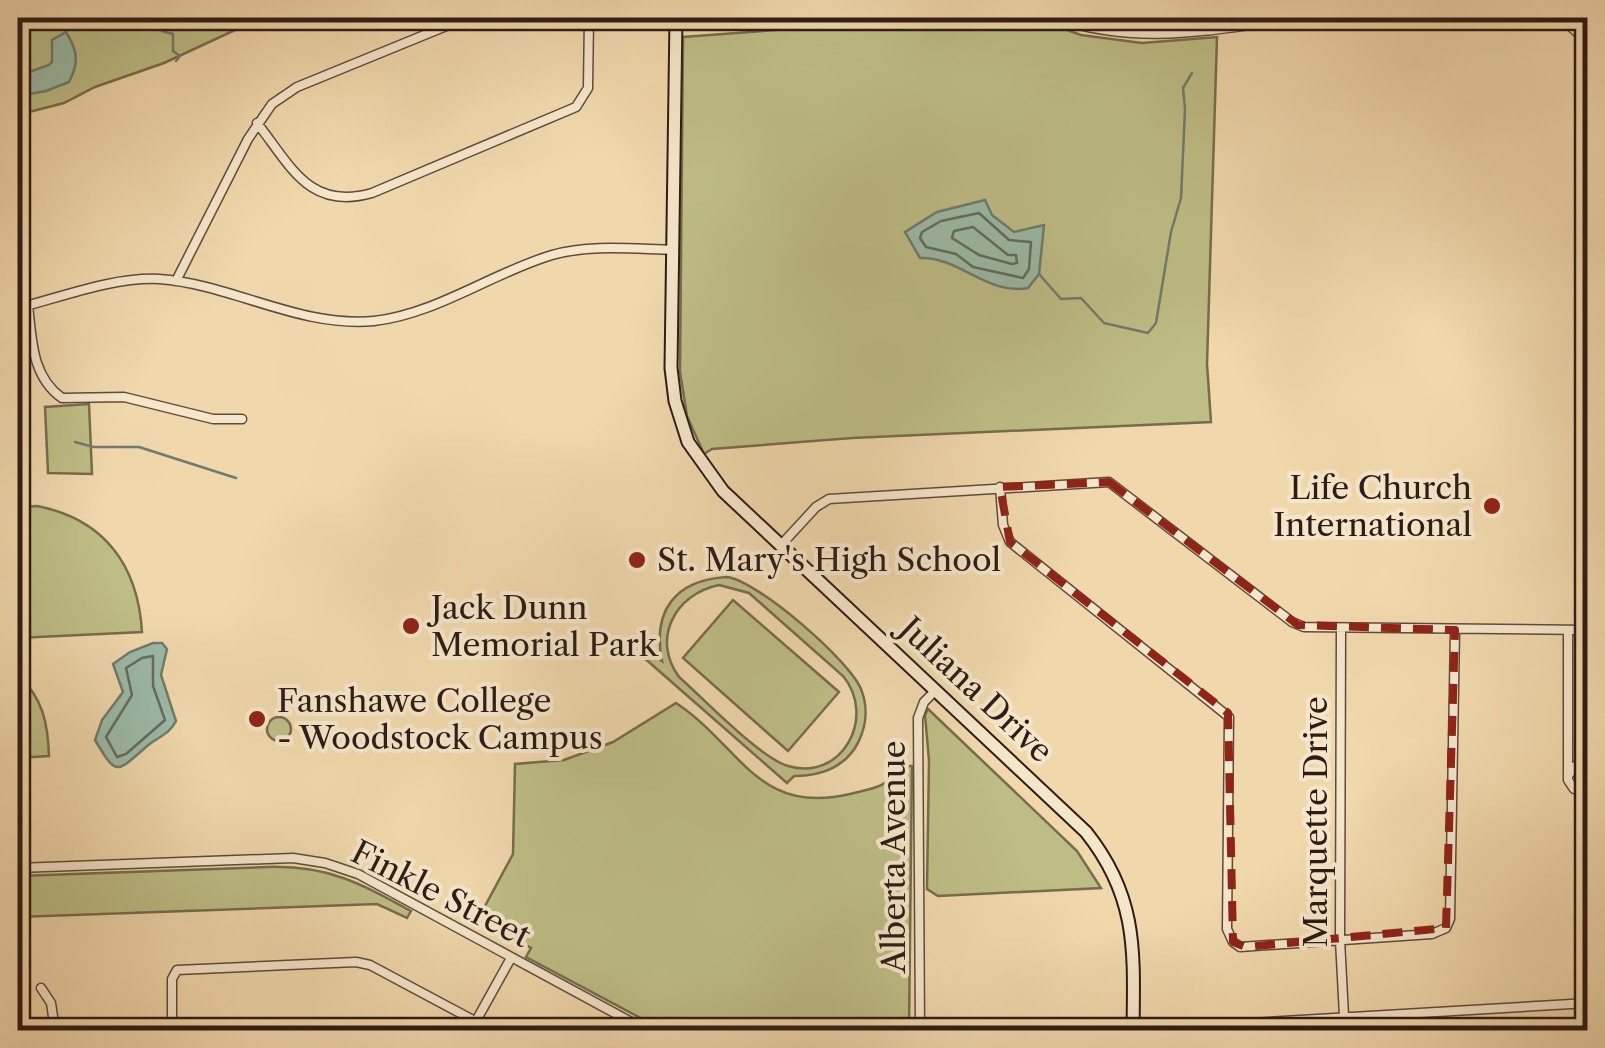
<svg xmlns="http://www.w3.org/2000/svg" width="1605" height="1048" font-family="'Libre Caslon Text',serif">
<rect width="100%" height="100%" fill="#f0d7ac"/>
<filter id="stains"><feTurbulence type="fractalNoise" baseFrequency=".002" numOctaves="4"/><feColorMatrix values="0 0 0 0 .2 0 0 0 0 .09 0 0 0 0 .02 0 0 0 .5 -.17"/></filter>
<radialGradient id="worn" r=".72"><stop offset=".6" stop-color="#630" stop-opacity="0"/><stop offset="1" stop-color="#630" stop-opacity=".3"/></radialGradient>
<path fill="#bebd86" stroke="#766c4e" stroke-width="2.5" fill-rule="evenodd" d="M 18,18 L 261,18 L 164,63 L 95,87 L 64,103 L 18,115 Z
M 862,18 L 1033,18 L 1081,35 L 1142,43 L 1217,37 L 1207,364 L 1211,422 L 852,438 L 712,449 L 704,454 L 687,416 L 680,372 L 683,37 L 857,24 Z
M 89,404 L 92,474 L 48,473 L 45,407 Z
M 37,506 C 104,519 138,565 142,632 L 18,638 L 18,507 Z
M 727,577 C 758,581 849,660 861,689 C 869,709 866,730 855,748 C 841,769 819,776 794,776 L 787,783 L 642,656 L 647,650 L 662,661 C 652,611 675,580 727,577 ZM 719,585 L 749,593 L 843,676 C 877,717 842,782 788,766 C 760,758 703,698 679,677 C 651,639 675,594 719,585 Z
M 733,600 L 839,692 L 788,751 L 683,658 Z
M 18,675 C 43,698 48,724 49,756 L 18,758 Z
M 676,703 C 741,746 757,816 850,794 C 878,787 884,788 903,766 L 912,766 L 909,1030 L 663,1030 L 526,957 L 531,948 L 478,919 L 513,854 L 515,764 L 564,760 L 613,742 Z
M 928,709 L 1077,851 L 1101,888 L 938,896 L 927,889 L 929,761 L 925,715 Z
M267 729a12 12 0 1 1 24 0a12 12 0 1 1-24 0Z
M 267,867 C 327,865 360,883 411,911 L 407,918 L 377,904 L 18,917 L 18,876 Z"/>
<path fill="#9bbaa7" stroke="#6f7b6d" stroke-width="2.5" d="M 66,32 C 78,51 79,63 69,82 L 46,91 L 18,96 L 18,76 L 49,65 L 52,62 L 52,40 Z
M 985,200 L 992,215 L 1014,232 L 1044,225 L 1039,274 L 1028,288 C 988,296 958,256 920,258 L 905,232 L 937,212 Z
M 153,643 L 162,643 L 167,649 L 161,675 L 176,721 C 170,734 156,738 146,747 C 116,773 117,777 95,740 L 102,720 L 123,692 L 113,664 L 130,652 Z"/>
<g fill="none" stroke-linecap="round" stroke-linejoin="round">
<path stroke="#646b5e" stroke-width="2.5" d="M 979,213 L 1009,240 L 1031,242 L 1029,269 L 1023,278 L 973,267 L 956,254 L 926,247 L 920,238 L 922,232 L 941,221 Z
M 973,227 L 1008,255 L 1016,255 L 1017,263 L 1012,264 L 979,255 L 952,238 L 954,231 Z
M 153,656 L 153,686 L 165,720 L 126,754 L 117,757 L 106,737 L 132,695 L 126,668 L 142,658 Z"/>
<path stroke="#6f7b6d" stroke-width="2.5" d="M 158,18 L 162,31 L 173,34 L 173,51 L 180,56 L 176,61
M 827,19 L 837,18
M 1039,274 L 1061,299 L 1081,298 L 1104,323 L 1148,333 L 1156,323 L 1171,232 L 1181,198 L 1185,109 L 1183,88 L 1192,73
M 75,442 L 93,447 L 139,447 L 236,478"/>
<defs>
<path id="street" d="M 1053,18 C 1144,47 1212,29 1303,18
M 1561,18 L 1588,42
M 257,123 C 291,166 309,211 372,193 L 576,107 L 588,88 L 589,18
M 176,281 L 248,139 L 272,104 L 297,87 L 466,18
M 28,305 C 32,338 31,376 62,398 L 124,397 L 213,419 L 242,419
M 18,308 C 62,297 112,277 159,279 C 232,284 299,328 374,321 C 436,314 492,273 552,255 C 590,244 633,249 673,250
M 1000,487 L 1003,525 L 1010,542 L 1229,717 L 1227,929 L 1233,942 L 1240,947 L 1432,934 L 1446,928 L 1450,919 L 1455,630
M 781,545 L 816,507 L 829,499 L 1109,482 L 1292,622 L 1304,627 L 1588,630
M 1341,628 L 1340,940 L 1344,1016
M 1568,630 L 1568,780 L 1574,789 L 1588,788
M 1568,776 L 1575,766 L 1588,768
M 18,868 L 293,858 L 325,863 L 358,874 L 646,1030
M 41,988 L 51,1003 L 55,1030
M 172,1030 L 172,979 L 177,970 L 356,962 L 370,965 L 475,1021
M 471,1030 L 511,958
M 920,1030 L 918,718 L 924,702 L 936,690
M 1133,1030 L 1588,1003"/>
<path id="secondary" d="M 676,18 L 671,368 L 675,401 L 688,442 L 723,491 L 1086,832 C 1138,897 1134,952 1133,1030"/>
</defs>
<use href="#street" stroke="#5e4b3b" stroke-width="11"/>
<use href="#secondary" stroke="#2e1c15" stroke-width="15"/>
<use href="#street" stroke="#f5e5c9" stroke-width="8"/>
<use href="#secondary" stroke="#f5e5c9" stroke-width="11"/>
</g>
<path fill="none" stroke="#8f2418" stroke-width="8" stroke-dasharray="20 12" stroke-linejoin="round" d="M 1109,482 L 1298,625 L 1455,630 L 1446,928 L 1246,947 L 1233,942 L 1228,713 L 1010,542 L 1000,487 Z"/>
<g fill="#8f2418" stroke="#f5e5c9" stroke-width="4">
<circle cx="1492" cy="506" r="10"/>
<circle cx="637" cy="560" r="10"/>
<circle cx="411" cy="626" r="10"/>
<circle cx="257" cy="719" r="10"/>
</g>
<g text-anchor="middle" stroke-width="8" stroke-linejoin="round" paint-order="stroke">
<g font-size="32" fill="#2e1c15" stroke="#f5e5c9" text-anchor="start">
<text x="1472" y="499" text-anchor="end">Life Church<tspan x="1472" dy="37">International</tspan></text>
<text x="657" y="571">St. Mary's High School</text>
<text x="431" y="619">Jack Dunn<tspan x="431" dy="37">Memorial Park</tspan></text>
<text x="277" y="712">Fanshawe College<tspan x="277" dy="37">- Woodstock Campus</tspan></text>
</g>
<g font-size="32" fill="#2e1c15" stroke="#f5e5c9">
<text transform="translate(976 690) rotate(43)" y="11">Juliana Drive</text>
<text transform="translate(1316 822) rotate(-90)" y="11">Marquette Drive</text>
<text transform="translate(894 857) rotate(-90)" y="11">Alberta Avenue</text>
<text transform="translate(441 894) rotate(27)" y="11">Finkle Street</text>
</g>
</g>
<rect width="1605" height="1048" fill="none" stroke="#f0d7ac" stroke-width="60"/>
<rect x="20" y="20" width="1565" height="1008" fill="none" stroke="#2e1c15" stroke-width="5"/>
<rect x="30" y="30" width="1545" height="988" fill="none" stroke="#2e1c15" stroke-width="2.5"/>
<rect width="100%" height="100%" filter="url(#stains)"/>
<rect width="100%" height="100%" fill="url(#worn)"/>
</svg>
